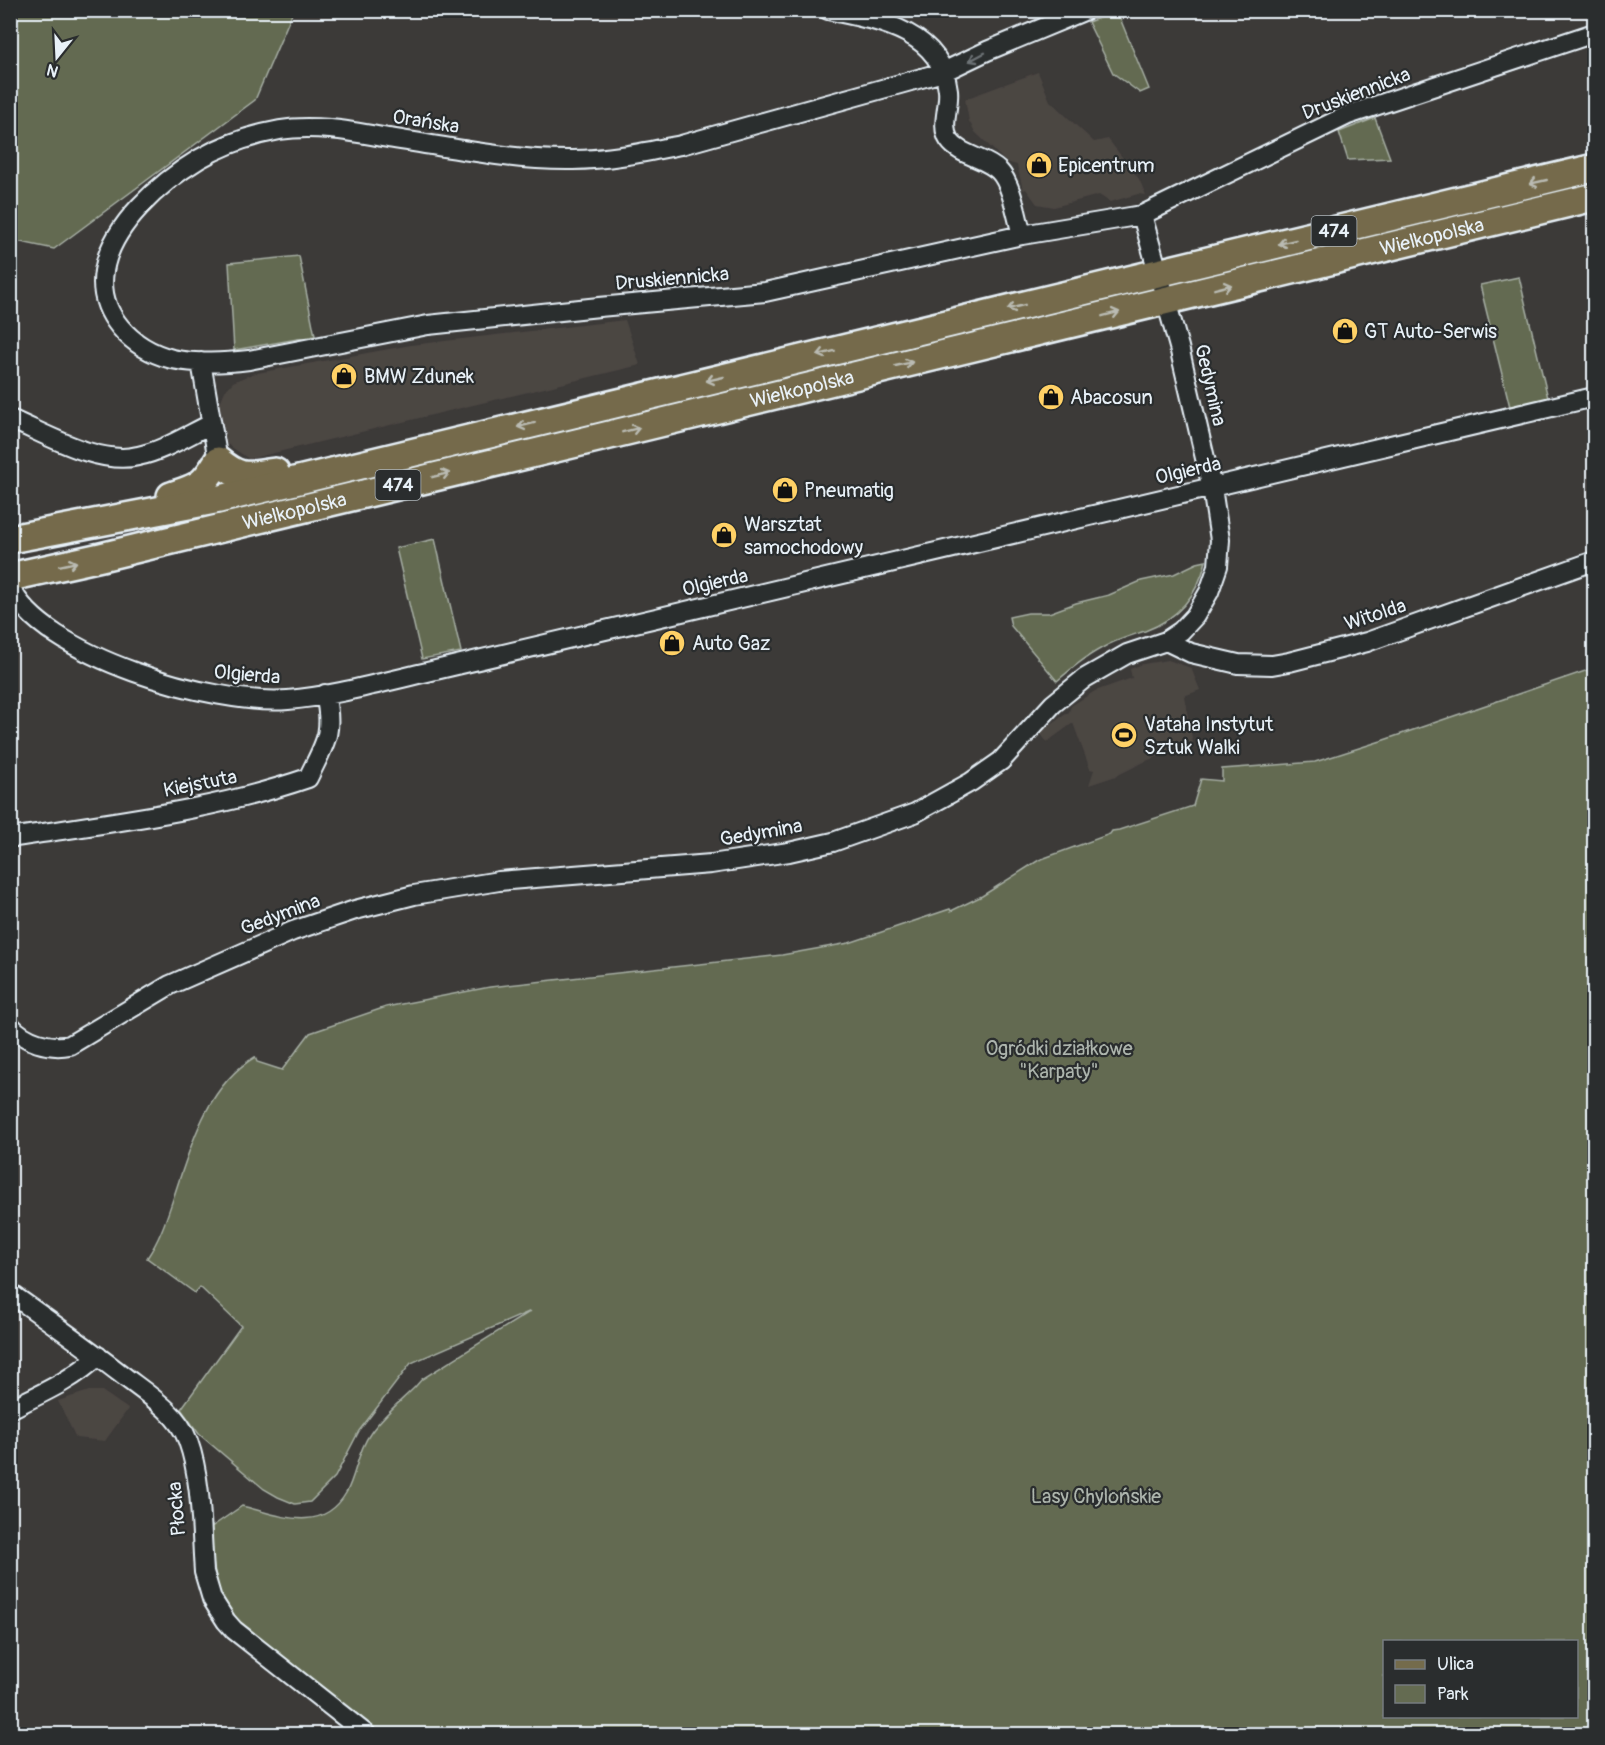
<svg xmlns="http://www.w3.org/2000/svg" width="1605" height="1745" font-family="Pangolin,sans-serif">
<rect width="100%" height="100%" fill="#3c3a38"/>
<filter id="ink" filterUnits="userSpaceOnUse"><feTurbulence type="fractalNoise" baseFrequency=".0167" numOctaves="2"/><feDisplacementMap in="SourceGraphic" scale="12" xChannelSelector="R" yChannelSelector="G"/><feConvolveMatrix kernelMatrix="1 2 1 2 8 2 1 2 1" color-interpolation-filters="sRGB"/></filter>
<g filter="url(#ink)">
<path fill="#4c4643" d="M 1038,72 L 1050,101 L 1094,142 L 1108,139 L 1139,179 L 1146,195 L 1138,194 L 1110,202 L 1099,195 L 1054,207 L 1037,204 L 1026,189 L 1023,190 L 1017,165 L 1006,162 L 975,132 L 969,121 L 965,99 Z
M 625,320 L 640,365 L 249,459 L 227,444 L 219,405 L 225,391 L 233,382 L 252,374 L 411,345 Z
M 1168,660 L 1191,668 L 1200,690 L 1184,696 L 1193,743 L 1146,761 L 1116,776 L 1089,785 L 1094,770 L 1090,769 L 1073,723 L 1047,742 L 1039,732 L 1069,712 L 1071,706 L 1095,691 L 1132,678 L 1130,669 L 1143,664 Z
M 89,1391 L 102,1391 L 128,1409 L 105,1441 L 76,1438 L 58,1401 Z"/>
<path fill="#646b51" stroke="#a6aea4" stroke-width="1.5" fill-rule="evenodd" d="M 11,10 L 293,10 L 293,11 L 255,100 L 54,249 L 11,240 Z
M 1117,11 L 1149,89 L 1140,93 L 1113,73 L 1088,22 Z
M 1375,118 L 1390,158 L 1348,160 L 1339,132 Z
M 299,256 L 315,336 L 234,350 L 229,263 Z
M 1519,277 L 1548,398 L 1510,407 L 1480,285 Z
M 435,539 L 461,652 L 422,659 L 396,548 Z
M 1206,561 C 1198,595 1177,619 1145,631 C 1130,636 1115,640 1102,648 C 1085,657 1071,669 1057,681 L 1011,626 L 1009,617 L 1028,613 L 1049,613 L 1076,603 L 1109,595 L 1141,581 L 1174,574 L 1197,563 Z
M 1594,668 L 1594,1734 L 375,1734 L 242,1630 L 220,1599 L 207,1530 L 242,1506 C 278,1515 322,1535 346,1493 C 356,1476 357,1452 370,1434 C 382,1416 400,1402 415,1387 L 422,1379 L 531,1311 L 411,1363 L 359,1431 L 335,1477 L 310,1502 L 295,1504 L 278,1497 L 264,1489 L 199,1434 L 181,1409 L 241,1326 L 200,1287 L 195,1293 L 147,1258 C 160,1239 166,1220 173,1199 C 190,1148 206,1086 255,1057 L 257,1062 L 282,1070 L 310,1033 L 386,1007 L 490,987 L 782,955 L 849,943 L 950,909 L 951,911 L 982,896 L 1039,860 L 1110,834 L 1112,831 L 1119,830 L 1193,806 L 1201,779 L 1222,781 L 1222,769 L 1315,762 L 1381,741 ZM 1384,1642 L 1576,1642 L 1576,1716 L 1384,1716 Z"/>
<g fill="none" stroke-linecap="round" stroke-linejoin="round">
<defs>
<path id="minor" d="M 828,10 C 876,20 941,30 948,90 C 950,106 940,126 949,140 C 960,156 985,157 999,171 C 1012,184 1017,218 1022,235
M 1086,10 L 987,51 L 943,72 L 681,145 C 646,152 609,160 573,160 C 512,161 449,147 388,138 C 354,132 315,124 280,130 C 253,135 223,145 199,159 C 161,182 111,225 104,271 C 97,314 132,349 172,359 C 196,364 224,363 249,360 L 428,325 L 599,307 L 765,292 L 1022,235 L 1142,215 L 1348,115 L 1594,33
M 201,362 L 218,461
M 10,419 C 46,434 99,466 138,456 C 163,451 188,435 211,424
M 10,586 C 41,657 217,706 288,700 C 334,696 379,683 423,673 L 1594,397
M 1166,641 L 1191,653 L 1238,664 L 1272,665 L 1289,662 L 1367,642 L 1594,561
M 10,838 C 110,822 212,811 308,778 C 325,743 334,734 325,694
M 10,1025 C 25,1042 49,1049 70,1045 L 170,985 L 293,931 L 355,910 L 414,895 L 499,881 L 711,864 L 789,852 L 833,842 L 915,813 L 971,782 L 1001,761 L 1053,704 L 1085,678 L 1127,654 L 1166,641 L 1181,631 L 1195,616 L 1209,592 L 1218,566 L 1220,540 L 1212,488 L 1179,347 L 1142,215
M 10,1293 C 48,1320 85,1346 121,1374 C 144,1392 178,1412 188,1441 C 202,1480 201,1530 204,1572 L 212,1599 L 226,1621 L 234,1630 L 366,1734
M 10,1409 C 42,1393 73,1380 98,1356"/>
<g id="primary">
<path d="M 171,496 C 199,487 203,486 218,461 C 241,480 247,476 275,472"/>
<path d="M 10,539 L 220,499 L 1594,168"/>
<path id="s1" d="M 10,577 L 101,557 L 618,433 L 1594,197"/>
</g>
</defs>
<use href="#minor" stroke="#e8f1f8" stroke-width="22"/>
<use href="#primary" stroke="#e8f1f8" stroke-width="32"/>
<use href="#minor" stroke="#2a2d2e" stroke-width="18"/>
<use href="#primary" stroke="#746b4b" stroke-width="27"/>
</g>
<defs><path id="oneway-shaft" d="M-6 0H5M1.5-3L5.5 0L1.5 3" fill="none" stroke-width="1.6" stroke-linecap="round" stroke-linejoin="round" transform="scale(1.5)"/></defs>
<use stroke="#6c7275" href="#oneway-shaft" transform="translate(977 57) rotate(152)"/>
<g stroke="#babbb3">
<use href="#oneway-shaft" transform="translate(1538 182) rotate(167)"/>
<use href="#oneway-shaft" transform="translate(1287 242) rotate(167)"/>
<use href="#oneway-shaft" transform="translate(1223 287) rotate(-14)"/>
<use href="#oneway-shaft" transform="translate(1016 307) rotate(166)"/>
<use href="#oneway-shaft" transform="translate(1111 314) rotate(-14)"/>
<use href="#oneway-shaft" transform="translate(826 353) rotate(166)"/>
<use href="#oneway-shaft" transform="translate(904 364) rotate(-13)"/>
<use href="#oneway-shaft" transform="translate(715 379) rotate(167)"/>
<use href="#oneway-shaft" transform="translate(526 425) rotate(166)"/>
<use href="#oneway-shaft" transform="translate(631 430) rotate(-14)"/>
<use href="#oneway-shaft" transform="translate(441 475) rotate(-14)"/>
<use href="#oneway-shaft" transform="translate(68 564) rotate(-12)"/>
</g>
</g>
<defs>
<symbol id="shop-disc" viewBox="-11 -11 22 22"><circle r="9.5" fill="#ffd166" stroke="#2a2d2e"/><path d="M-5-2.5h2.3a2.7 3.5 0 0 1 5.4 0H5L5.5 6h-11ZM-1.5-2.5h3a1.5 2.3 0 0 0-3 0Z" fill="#111"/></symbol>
<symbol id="stadium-disc" viewBox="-11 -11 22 22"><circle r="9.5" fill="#ffd166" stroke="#2a2d2e"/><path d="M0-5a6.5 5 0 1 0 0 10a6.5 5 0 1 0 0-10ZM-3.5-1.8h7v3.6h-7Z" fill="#111"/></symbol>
</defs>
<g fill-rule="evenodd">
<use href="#shop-disc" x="1024" y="150" width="30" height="30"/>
<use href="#shop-disc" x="1330" y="316" width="30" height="30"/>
<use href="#shop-disc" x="329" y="361" width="30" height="30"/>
<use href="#shop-disc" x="1036" y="382" width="30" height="30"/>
<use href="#shop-disc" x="770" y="475" width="30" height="30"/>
<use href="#shop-disc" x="709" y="520" width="30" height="30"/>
<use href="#shop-disc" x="657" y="628" width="30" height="30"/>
<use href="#stadium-disc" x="1109" y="720" width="30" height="30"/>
</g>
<g text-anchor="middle" stroke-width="4.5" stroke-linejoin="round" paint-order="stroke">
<g fill="#2a2d2e" stroke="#afb6bb" stroke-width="1.5">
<rect x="1311.5" y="216" width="45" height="30" rx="4.5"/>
<rect x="375.5" y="470" width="45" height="30" rx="4.5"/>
</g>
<g font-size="18" font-weight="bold" fill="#e8f1f8">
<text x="1334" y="237">474</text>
<text x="398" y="491">474</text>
</g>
<g font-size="20" fill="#e8f1f8" stroke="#2a2d2e">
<text transform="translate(1356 93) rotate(-21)" y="7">Druskiennicka</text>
<text transform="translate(426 121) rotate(9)" y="7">Orańska</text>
<text dy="7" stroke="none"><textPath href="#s1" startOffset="1462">Wielkopolska</textPath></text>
<text transform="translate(672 278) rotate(-5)" y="7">Druskiennicka</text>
<text transform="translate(1211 385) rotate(77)" y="7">Gedymina</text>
<text dy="7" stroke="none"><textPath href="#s1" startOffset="814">Wielkopolska</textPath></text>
<text transform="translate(1188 470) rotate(-13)" y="7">Olgierda</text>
<text dy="7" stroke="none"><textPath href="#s1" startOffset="292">Wielkopolska</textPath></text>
<text transform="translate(715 582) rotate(-13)" y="7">Olgierda</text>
<text transform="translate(1375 614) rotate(-18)" y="7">Witolda</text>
<text transform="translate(247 674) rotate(5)" y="7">Olgierda</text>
<text transform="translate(200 783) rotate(-11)" y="7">Kiejstuta</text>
<text transform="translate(761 832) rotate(-10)" y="7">Gedymina</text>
<text transform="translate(280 914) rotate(-21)" y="7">Gedymina</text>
<text transform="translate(176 1509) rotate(-95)" y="7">Płocka</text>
</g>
<g font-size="20" fill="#e8f1f8" stroke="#2a2d2e" text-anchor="start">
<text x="1058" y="172">Epicentrum</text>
<text x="1364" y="338">GT Auto-Serwis</text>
<text x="364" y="383">BMW Zdunek</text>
<text x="1070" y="404">Abacosun</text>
<text x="804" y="497">Pneumatig</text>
<text x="744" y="531">Warsztat<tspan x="744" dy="23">samochodowy</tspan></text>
<text x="692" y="650">Auto Gaz</text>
<text x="1144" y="731">Vataha Instytut<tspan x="1144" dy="23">Sztuk Walki</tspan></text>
</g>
<g font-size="20" fill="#adb5ad" stroke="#2a2d2e">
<text x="1059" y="1055">Ogródki działkowe<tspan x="1059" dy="23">"Karpaty"</tspan></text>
<text x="1096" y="1503">Lasy Chylońskie</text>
</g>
</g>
<rect width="1605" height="1745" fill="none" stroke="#2a2d2e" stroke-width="36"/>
<rect x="18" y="18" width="1569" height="1709" fill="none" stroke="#e8f1f8" stroke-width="2" filter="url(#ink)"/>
<rect x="1383" y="1640" width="195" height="78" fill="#2a2d2e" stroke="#767b7f" stroke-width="1.5"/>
<rect x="1395" y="1660" width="30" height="9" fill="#746b4b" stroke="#767b7f" stroke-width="1.5"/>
<text x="1437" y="1670" font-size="18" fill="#e8f1f8">Ulica</text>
<rect x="1395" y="1685" width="30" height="18" fill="#646b51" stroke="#767b7f" stroke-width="1.5"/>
<text x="1437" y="1700" font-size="18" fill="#e8f1f8">Park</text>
<g transform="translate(57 57) rotate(198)" stroke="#2a2d2e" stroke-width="4.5" paint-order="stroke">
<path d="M0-4.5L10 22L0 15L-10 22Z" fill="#e8f1f8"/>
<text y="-9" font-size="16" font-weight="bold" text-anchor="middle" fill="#e8f1f8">N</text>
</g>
</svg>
